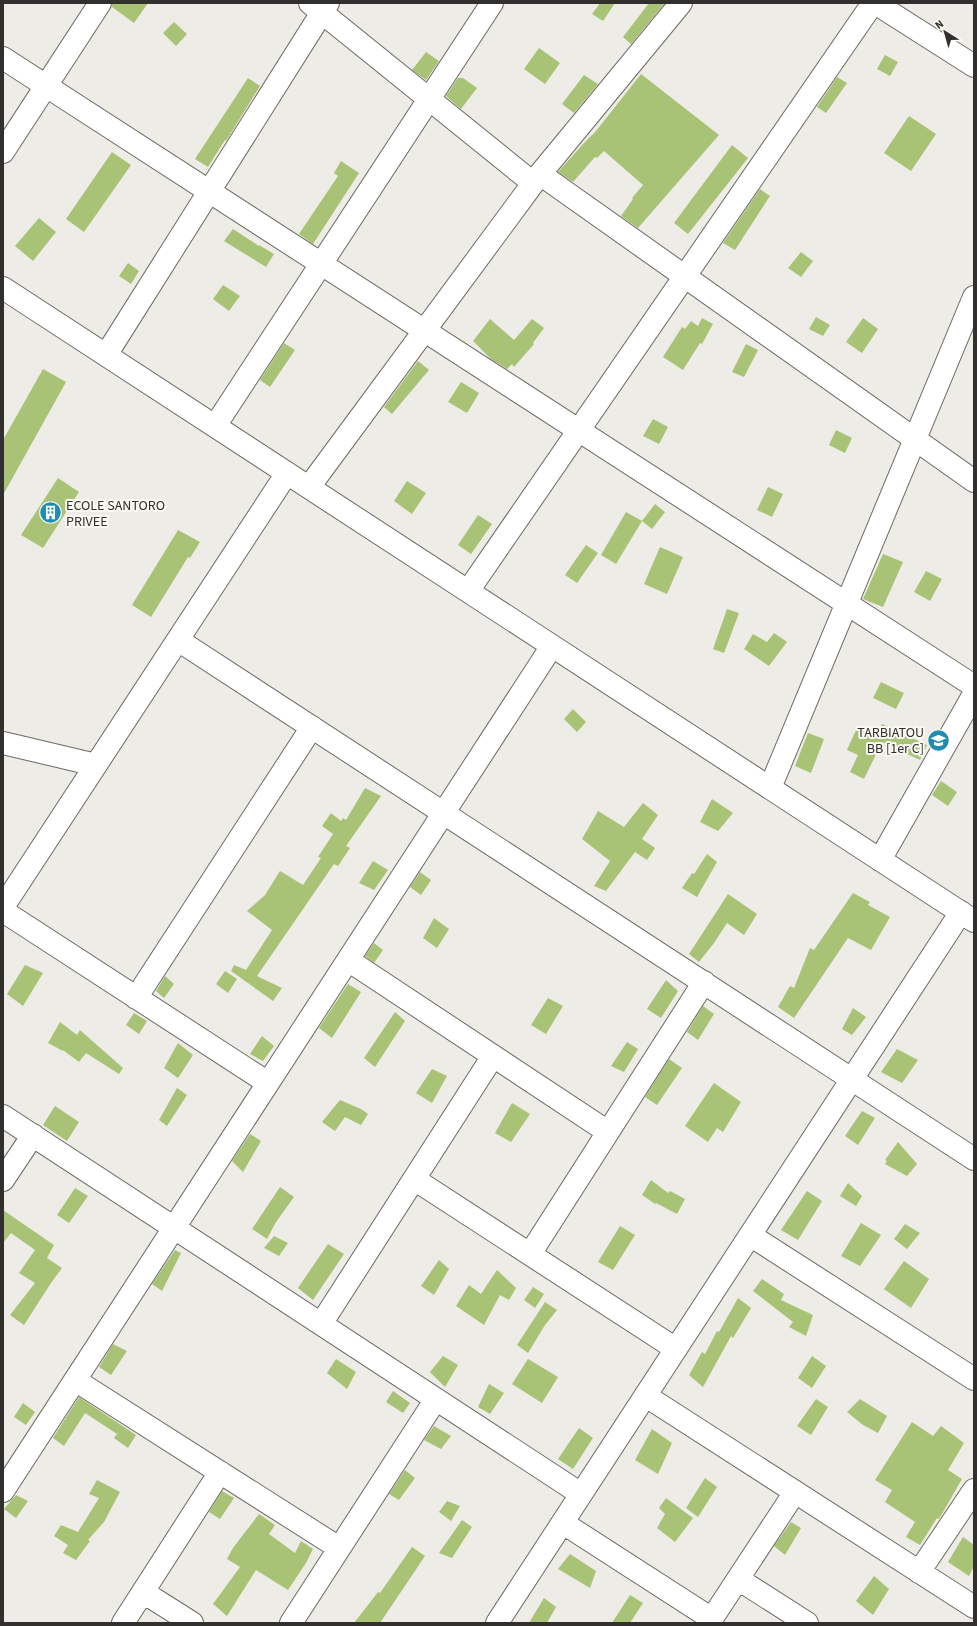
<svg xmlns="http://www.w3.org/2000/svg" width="977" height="1626" font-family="'Source Sans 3',sans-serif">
<rect width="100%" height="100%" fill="#edece6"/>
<path fill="#a9c376" d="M 112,3 L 148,3 L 134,23 L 112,7 Z
M 600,3 L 615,3 L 603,21 L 592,14 Z
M 649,3 L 665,3 L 631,44 L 623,37 Z
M 174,22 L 187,34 L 176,46 L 163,33 Z
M 539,48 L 560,63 L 545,84 L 524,69 Z
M 426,52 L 439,61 L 426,80 L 412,70 Z
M 885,55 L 898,62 L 890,76 L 877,69 Z
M 641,74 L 719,135 L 638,228 L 621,216 L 633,199 L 632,198 L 643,185 L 604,151 L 597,158 L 595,157 L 573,182 L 558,172 L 583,144 L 596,131 Z
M 584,75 L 598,84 L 574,113 L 562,104 Z
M 837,77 L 847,83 L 826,113 L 817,107 Z
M 248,78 L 260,86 L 226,141 L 225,140 L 208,167 L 195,159 Z
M 458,78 L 463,78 L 477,88 L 461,109 L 446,96 Z
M 909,116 L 936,134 L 911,171 L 884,153 Z
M 732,145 L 748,158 L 688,234 L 674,223 Z
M 112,152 L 131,165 L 84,232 L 66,219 Z
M 341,161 L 359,173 L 313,244 L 299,234 L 338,176 L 334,173 Z
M 760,189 L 770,196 L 735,250 L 723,243 Z
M 39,218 L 56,232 L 33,261 L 15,246 Z
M 233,229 L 259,246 L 259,245 L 274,254 L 266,267 L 224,241 Z
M 801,252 L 813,261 L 801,277 L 788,268 Z
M 128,263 L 139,271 L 131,284 L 119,276 Z
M 223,285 L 240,296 L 229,311 L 213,299 Z
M 816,317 L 830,325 L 823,336 L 809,329 Z
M 702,318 L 713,324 L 702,344 L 700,343 L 683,370 L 663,357 L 682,327 L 685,329 L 691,321 L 698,326 Z
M 863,318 L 878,329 L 862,353 L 846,342 Z
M 490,319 L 514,340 L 532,319 L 544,328 L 533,343 L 534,344 L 514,367 L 512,364 L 507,369 L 491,359 L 473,341 Z
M 284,343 L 295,350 L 270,387 L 260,380 Z
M 746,344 L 758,350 L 744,377 L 732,372 Z
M 418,361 L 429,370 L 392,414 L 384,407 Z
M 43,369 L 66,382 L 3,495 L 3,440 Z
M 461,382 L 479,393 L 467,413 L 448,402 Z
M 653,419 L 668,427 L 659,444 L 643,436 Z
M 836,430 L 852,438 L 845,453 L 829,445 Z
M 58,478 L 79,492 L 43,548 L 21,535 Z
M 407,481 L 426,493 L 412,514 L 394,501 Z
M 768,487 L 783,494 L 772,517 L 757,510 Z
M 655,504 L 665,512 L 652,529 L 642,521 Z
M 626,512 L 642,521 L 616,564 L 601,555 Z
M 478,515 L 492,524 L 471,554 L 458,545 Z
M 178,530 L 200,542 L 190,558 L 188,557 L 151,617 L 132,605 Z
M 586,545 L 598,553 L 577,583 L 565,575 Z
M 660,547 L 683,557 L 667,594 L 644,584 Z
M 883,554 L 903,562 L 883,607 L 863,599 Z
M 926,571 L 942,579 L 930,601 L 914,592 Z
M 727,609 L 739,613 L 724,653 L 713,649 Z
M 774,633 L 787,642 L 769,666 L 744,649 L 753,634 L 767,642 Z
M 881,682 L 904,693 L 896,709 L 873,698 Z
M 573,709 L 586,722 L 577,732 L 564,719 Z
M 882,724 L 927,745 L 920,760 L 882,742 L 864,779 L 850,772 L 858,755 L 847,750 L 857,728 L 876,736 Z
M 808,733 L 824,739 L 811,773 L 795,766 Z
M 941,781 L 957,792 L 948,806 L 932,795 Z
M 365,788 L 381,796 L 346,846 L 350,848 L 338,866 L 334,864 L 257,976 L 282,988 L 273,1001 L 231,971 L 234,965 L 246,970 L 272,930 L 247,911 L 265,895 L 280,871 L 303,885 L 321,858 L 318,857 L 333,834 L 322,826 L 331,813 L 341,821 L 343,818 L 346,820 Z
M 712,799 L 733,813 L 718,831 L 700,822 Z
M 643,803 L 658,815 L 642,839 L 655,848 L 647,860 L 635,852 L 606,891 L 594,886 L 610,861 L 582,839 L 598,811 L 624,827 Z
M 707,854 L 717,862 L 697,897 L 682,888 L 692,873 L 694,874 Z
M 373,861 L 388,870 L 374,890 L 359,883 Z
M 420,872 L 431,880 L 421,895 L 410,887 Z
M 853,893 L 870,902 L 868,905 L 890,917 L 871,950 L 848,938 L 794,1018 L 778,1007 L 790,986 L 794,988 L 810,948 L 814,950 Z
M 728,894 L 757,914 L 744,935 L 727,923 L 714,943 L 699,962 L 689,954 Z
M 434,918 L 449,929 L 437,948 L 423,938 Z
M 374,943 L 383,950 L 374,963 L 365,956 Z
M 25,965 L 43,973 L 23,1006 L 7,994 Z
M 225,971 L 237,979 L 228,993 L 216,984 Z
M 165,976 L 174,984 L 164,998 L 156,991 Z
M 666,980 L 678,991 L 661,1018 L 647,1009 Z
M 348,984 L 361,992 L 332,1038 L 319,1028 Z
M 548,998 L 563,1006 L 546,1034 L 531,1025 Z
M 703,1006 L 714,1014 L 698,1040 L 687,1032 Z
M 853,1008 L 866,1017 L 852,1035 L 842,1029 Z
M 395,1012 L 405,1021 L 375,1067 L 364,1058 Z
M 134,1013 L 147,1021 L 139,1034 L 126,1025 Z
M 60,1022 L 77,1035 L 80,1030 L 123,1068 L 119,1074 L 86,1053 L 79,1062 L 63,1050 L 63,1051 L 48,1043 Z
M 262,1036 L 274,1046 L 263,1061 L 250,1054 Z
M 627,1042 L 638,1049 L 624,1072 L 611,1066 Z
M 178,1043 L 193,1055 L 178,1078 L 164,1068 Z
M 897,1049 L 918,1060 L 902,1083 L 881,1072 Z
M 669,1059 L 682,1068 L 657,1105 L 645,1097 Z
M 432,1069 L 447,1076 L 432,1103 L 416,1093 Z
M 714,1083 L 741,1102 L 723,1132 L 717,1128 L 708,1142 L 685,1126 Z
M 177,1088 L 187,1095 L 167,1126 L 159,1120 Z
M 340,1100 L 361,1109 L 368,1114 L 361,1125 L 345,1117 L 335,1131 L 322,1122 Z
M 512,1103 L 530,1114 L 511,1142 L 495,1133 Z
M 55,1106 L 79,1122 L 67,1141 L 43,1125 Z
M 862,1111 L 875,1118 L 858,1145 L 845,1136 Z
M 250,1134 L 261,1141 L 243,1172 L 232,1161 Z
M 898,1142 L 917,1164 L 907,1176 L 885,1164 L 887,1161 L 885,1160 Z
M 651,1180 L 668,1193 L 670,1191 L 685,1199 L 677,1214 L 656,1203 L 655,1204 L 642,1195 Z
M 848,1183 L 862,1196 L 856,1206 L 840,1196 Z
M 280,1187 L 294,1197 L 276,1222 L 267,1239 L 252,1229 Z
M 75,1188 L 88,1196 L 69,1223 L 57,1215 Z
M 807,1191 L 822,1201 L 798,1240 L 781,1230 Z
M 3,1210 L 54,1245 L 47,1258 L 62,1268 L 51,1283 L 24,1325 L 10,1315 L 35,1283 L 19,1273 L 35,1250 L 11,1233 L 3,1243 Z
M 861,1223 L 881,1235 L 860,1266 L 841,1256 Z
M 905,1224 L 920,1233 L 907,1249 L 894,1239 Z
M 620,1226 L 635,1235 L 613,1270 L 598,1262 Z
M 274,1236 L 288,1243 L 279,1256 L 264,1248 Z
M 328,1244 L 344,1254 L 313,1300 L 298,1288 Z
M 175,1250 L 181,1253 L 162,1291 L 152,1284 Z
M 439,1260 L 449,1269 L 434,1295 L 421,1286 Z
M 904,1261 L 929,1279 L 911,1308 L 884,1289 Z
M 497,1270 L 516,1288 L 509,1300 L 500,1295 L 484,1325 L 456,1306 L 469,1285 L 481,1294 Z
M 762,1279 L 784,1294 L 781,1300 L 813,1315 L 806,1336 L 789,1327 L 793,1322 L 753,1291 Z
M 533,1287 L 544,1294 L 535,1308 L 524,1300 Z
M 738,1298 L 751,1308 L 733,1338 L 731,1336 L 703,1387 L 689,1375 L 702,1352 L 705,1354 L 717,1331 L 719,1332 Z
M 545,1302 L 557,1310 L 545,1325 L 528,1353 L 517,1345 Z
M 113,1344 L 127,1351 L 111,1375 L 99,1367 Z
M 443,1356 L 458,1365 L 445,1387 L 430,1372 Z
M 812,1356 L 826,1366 L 812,1388 L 798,1378 Z
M 336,1359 L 356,1372 L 347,1389 L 327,1373 Z
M 528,1359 L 558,1377 L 542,1403 L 512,1384 Z
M 489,1384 L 504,1393 L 490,1414 L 478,1407 Z
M 393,1391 L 410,1403 L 403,1413 L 386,1402 Z
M 79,1397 L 136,1435 L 128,1448 L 114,1438 L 117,1434 L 85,1413 L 64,1446 L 53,1438 Z
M 816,1399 L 828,1407 L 811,1435 L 797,1426 Z
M 860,1399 L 887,1416 L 878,1433 L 863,1425 L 847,1412 Z
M 23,1403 L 35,1412 L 26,1425 L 14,1417 Z
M 912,1422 L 933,1436 L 941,1426 L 964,1443 L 948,1470 L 962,1479 L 939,1519 L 937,1518 L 920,1545 L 906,1537 L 915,1522 L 885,1502 L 892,1490 L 875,1480 Z
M 434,1426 L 451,1436 L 441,1449 L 424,1440 Z
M 579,1428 L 593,1438 L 573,1469 L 558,1459 Z
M 652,1429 L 672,1443 L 658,1474 L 635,1460 Z
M 405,1470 L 415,1478 L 399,1500 L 389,1494 Z
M 705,1478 L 717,1487 L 698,1517 L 686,1508 Z
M 97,1480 L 120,1492 L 104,1522 L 88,1540 L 90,1541 L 76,1560 L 63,1553 L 68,1545 L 54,1536 L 61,1525 L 78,1532 L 99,1498 L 89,1494 Z
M 222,1491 L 234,1498 L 220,1519 L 209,1512 Z
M 16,1495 L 28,1501 L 16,1518 L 4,1509 Z
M 666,1498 L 693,1518 L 675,1542 L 657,1528 L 665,1514 L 659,1508 Z
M 447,1501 L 460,1506 L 451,1521 L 439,1512 Z
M 259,1514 L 275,1525 L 269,1534 L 295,1553 L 301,1541 L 313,1549 L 306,1563 L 288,1590 L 256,1570 L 227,1616 L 213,1604 L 240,1567 L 227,1559 L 233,1548 Z
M 462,1520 L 472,1527 L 452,1558 L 439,1553 Z
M 791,1522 L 801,1528 L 785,1555 L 774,1546 Z
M 963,1537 L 974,1545 L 974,1566 L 969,1576 L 948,1562 Z
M 412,1547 L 425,1556 L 380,1623 L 354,1623 L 378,1592 L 380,1593 Z
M 570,1554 L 596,1571 L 590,1588 L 558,1569 Z
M 874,1576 L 889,1589 L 873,1615 L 856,1601 Z
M 630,1595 L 643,1603 L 630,1623 L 612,1623 Z
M 544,1598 L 556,1607 L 547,1623 L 529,1623 Z"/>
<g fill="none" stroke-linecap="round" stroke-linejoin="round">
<defs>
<path id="minor" d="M 310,3 L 533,183
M 875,3 L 974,66
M 3,58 L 974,686
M 3,152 L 100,3
M 540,174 L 974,481
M 3,288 L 974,921
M 106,355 L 328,3
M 215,426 L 492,3
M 309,487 L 540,174 L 681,3
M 468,591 L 873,3
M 178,640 L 974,1159
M 3,743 L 96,765
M 770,788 L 974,297
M 880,860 L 974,694
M 3,907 L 287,473
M 3,911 L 268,1083
M 348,960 L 608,1132
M 136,998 L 312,727
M 3,1116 L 581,1494
M 414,1179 L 676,1349
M 3,1180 L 33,1135
M 750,1235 L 974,1379
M 530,1254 L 704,982
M 321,1324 L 493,1056
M 75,1380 L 339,1548
M 646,1396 L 974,1607
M 3,1491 L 552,646
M 563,1523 L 712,1619
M 919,1572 L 974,1490
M 738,1579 L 807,1623
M 143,1592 L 192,1623
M 123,1623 L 220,1472
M 291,1623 L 436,1399
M 497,1623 L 961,912
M 709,1623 L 795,1492"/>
</defs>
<use href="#minor" stroke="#6b6a65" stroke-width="24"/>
<use href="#minor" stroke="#fff" stroke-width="22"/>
</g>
<defs>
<symbol id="building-disc" viewBox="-11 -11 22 22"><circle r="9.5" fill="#1f8cb2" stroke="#faf9f3"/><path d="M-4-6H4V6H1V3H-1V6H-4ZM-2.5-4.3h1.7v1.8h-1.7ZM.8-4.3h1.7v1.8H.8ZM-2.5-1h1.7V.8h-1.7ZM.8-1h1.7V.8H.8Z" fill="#fff"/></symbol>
<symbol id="school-disc" viewBox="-11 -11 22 22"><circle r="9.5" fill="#1f8cb2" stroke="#faf9f3"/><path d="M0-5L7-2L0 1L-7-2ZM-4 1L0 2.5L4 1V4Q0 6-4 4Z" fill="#fff"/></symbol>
</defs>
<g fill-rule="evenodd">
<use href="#building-disc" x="38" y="500" width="25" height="25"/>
<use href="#school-disc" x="926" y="728" width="25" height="25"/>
</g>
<g text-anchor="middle" stroke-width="4" stroke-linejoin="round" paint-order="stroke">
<g font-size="14" fill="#31302e" stroke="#faf9f3" text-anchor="start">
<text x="66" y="510">ECOLE SANTORO<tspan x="66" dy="16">PRIVEE</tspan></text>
<text x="924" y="737" text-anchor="end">TARBIATOU<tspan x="924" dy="16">BB [1er C]</tspan></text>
</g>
</g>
<rect width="977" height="1626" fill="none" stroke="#31302e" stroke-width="8"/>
<g transform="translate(945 32) rotate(323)" stroke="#faf9f3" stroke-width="3" paint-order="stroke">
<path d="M0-3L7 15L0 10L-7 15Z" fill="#31302e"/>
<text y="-6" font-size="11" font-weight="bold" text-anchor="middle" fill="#31302e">N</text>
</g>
</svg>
